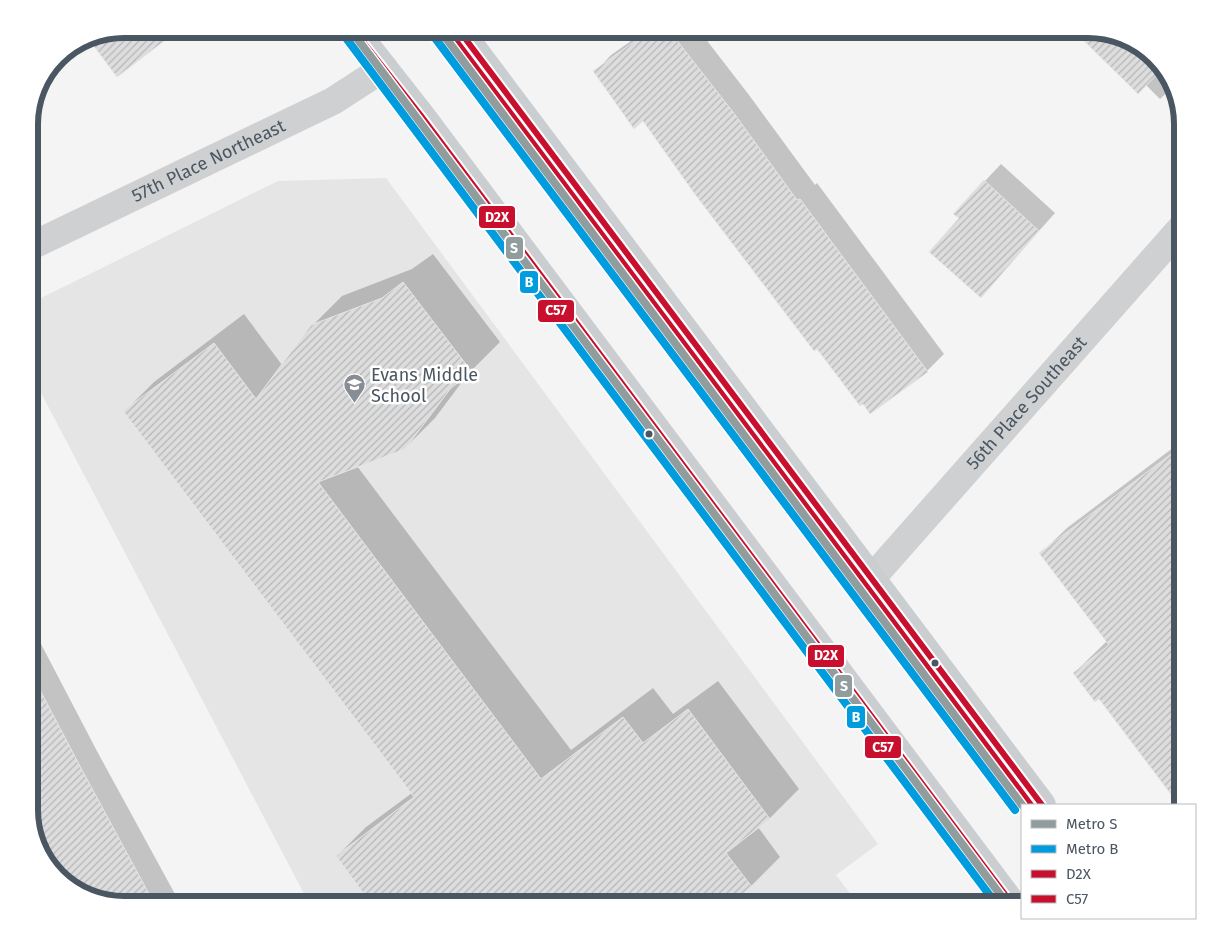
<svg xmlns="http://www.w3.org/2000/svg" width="1211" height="934" font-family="'Fira Sans',sans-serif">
<defs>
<pattern id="building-hatch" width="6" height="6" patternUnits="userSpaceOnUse" patternTransform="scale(1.25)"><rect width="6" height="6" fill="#ddddde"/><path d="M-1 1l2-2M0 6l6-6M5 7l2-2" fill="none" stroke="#b5b6b7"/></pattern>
</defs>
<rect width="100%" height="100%" fill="#f4f4f4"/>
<path fill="#e6e5e6" d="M 386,178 L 878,844 L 836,875 L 859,905 L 310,905 L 29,370 L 29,304 L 278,181 Z"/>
<path fill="#0003" d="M 123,29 L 178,29 L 118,76 L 91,41 Z
M 648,29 L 698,29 L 749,95 L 815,185 L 817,183 L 944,354 L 927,371 L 871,413 L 643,119 L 595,72 L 611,55 Z
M 1106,35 L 1145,48 L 1173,82 L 1174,86 L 1160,99 L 1146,85 L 1093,48 Z
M 1001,164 L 1055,213 L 981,296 L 960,218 L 985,181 Z
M 433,254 L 500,342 L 468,374 L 435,418 L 405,448 L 357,466 L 571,750 L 653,688 L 673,714 L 718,681 L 799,789 L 770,818 L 758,827 L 780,857 L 751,886 L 725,905 L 372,905 L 337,856 L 366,827 L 412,793 L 125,411 L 154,382 L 244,314 L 282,365 L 312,326 L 342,296 L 412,269 Z
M 1182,441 L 1182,805 L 1181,805 L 1099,697 L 1074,673 L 1107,641 L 1041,553 L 1067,528 Z
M 29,582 L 41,605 L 29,618 Z
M 29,621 L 98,753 L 181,905 L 123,905 L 66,886 L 44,859 L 37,846 L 29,817 Z"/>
<path fill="url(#building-hatch)" stroke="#e5e6e7" d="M 123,29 L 180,29 L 117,77 L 90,41 Z
M 652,29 L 668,29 L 733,112 L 797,200 L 800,199 L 928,372 L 870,414 L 863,404 L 860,406 L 817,349 L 814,351 L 694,193 L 643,121 L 634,129 L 593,71 Z
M 1072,29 L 1088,29 L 1145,48 L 1162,69 L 1138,94 Z
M 984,180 L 1039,231 L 981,298 L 929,252 L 959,218 L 953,214 Z
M 403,282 L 472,372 L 451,388 L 405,449 L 318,482 L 541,779 L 623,717 L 643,743 L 688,709 L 770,819 L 726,853 L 752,887 L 727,905 L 372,905 L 336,856 L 414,797 L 123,411 L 214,343 L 256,399 L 311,325 L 382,298 Z
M 1182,446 L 1182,805 L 1179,805 L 1099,699 L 1095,702 L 1073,673 L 1109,645 L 1039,553 Z
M 29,669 L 82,770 L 155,905 L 123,905 L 68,886 L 49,861 L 46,862 L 39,853 L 29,816 Z"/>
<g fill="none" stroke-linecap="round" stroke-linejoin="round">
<g stroke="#ced0d2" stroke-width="28">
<path id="s1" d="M 29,247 L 333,101 L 384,68"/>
<path id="s2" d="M 871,579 L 1182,227"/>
</g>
<path stroke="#caced1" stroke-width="28" d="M 353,29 L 422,117 L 1013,905
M 458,29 L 1042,805"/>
<defs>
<path id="bus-1" d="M 353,29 L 422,117 L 1013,905
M 458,29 L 1042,805"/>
<path id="bus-2" d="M 346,34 L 415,122 L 1002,905
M 451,34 L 1031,805"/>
</defs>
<use href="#bus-1" stroke="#fff" stroke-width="10"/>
<use href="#bus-2" stroke="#fff" stroke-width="10"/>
<use href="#bus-1" stroke="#c8102e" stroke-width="6"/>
<use href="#bus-2" stroke="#c8102e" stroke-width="6"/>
<defs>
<path id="metro-1" d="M 350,29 L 1008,905
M 439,29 L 1022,805"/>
<path id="metro-2" d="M 343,34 L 997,905
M 432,34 L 1015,810"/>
</defs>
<use href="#metro-1" stroke="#fff" stroke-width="11"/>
<use href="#metro-2" stroke="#fff" stroke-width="11"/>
<use href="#metro-1" stroke="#919d9d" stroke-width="8"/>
<use href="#metro-2" stroke="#009cde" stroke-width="8"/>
</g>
<defs>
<symbol id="school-pin" viewBox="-11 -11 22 30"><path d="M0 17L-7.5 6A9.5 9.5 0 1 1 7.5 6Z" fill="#868d94" stroke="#fff"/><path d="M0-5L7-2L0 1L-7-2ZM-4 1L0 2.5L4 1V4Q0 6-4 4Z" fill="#fff"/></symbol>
</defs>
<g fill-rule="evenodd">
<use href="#school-pin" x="342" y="372" width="25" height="34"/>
</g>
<g fill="#4a5661" stroke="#fff" stroke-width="2">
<circle cx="649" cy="434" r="4.5"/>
<circle cx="935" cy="663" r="4.5"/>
</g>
<g text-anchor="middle" stroke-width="5" stroke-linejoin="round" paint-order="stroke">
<g font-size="18" fill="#4a5661" stroke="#fff">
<text dy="6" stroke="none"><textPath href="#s1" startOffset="199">57th Place Northeast</textPath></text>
<text dy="6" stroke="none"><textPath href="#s2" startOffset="235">56th Place Southeast</textPath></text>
</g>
<g font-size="18" fill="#4a5661" stroke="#fff" text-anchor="start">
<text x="371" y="381">Evans Middle<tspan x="371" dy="21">School</tspan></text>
</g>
</g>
<path d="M0 0H1211V934H0ZM124 38H1088A86 86 0 0 1 1174 124V810A86 86 0 0 1 1088 896H124A86 86 0 0 1 38 810V124A86 86 0 0 1 124 38Z" fill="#fff" fill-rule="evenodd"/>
<path fill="none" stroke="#4a5661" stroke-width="6" d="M124 38H1088A86 86 0 0 1 1174 124V810A86 86 0 0 1 1088 896H124A86 86 0 0 1 38 810V124A86 86 0 0 1 124 38Z"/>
<g stroke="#fff" stroke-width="2">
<rect x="478" y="205" width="38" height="24" rx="5" fill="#c8102e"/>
<rect x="505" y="236" width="19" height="24" rx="5" fill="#919d9d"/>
<rect x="519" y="270" width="20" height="24" rx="5" fill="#009cde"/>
<rect x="537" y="299" width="38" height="24" rx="5" fill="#c8102e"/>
<rect x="807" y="644" width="38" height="24" rx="5" fill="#c8102e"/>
<rect x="834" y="674" width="19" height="24" rx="5" fill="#919d9d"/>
<rect x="846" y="705" width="20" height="24" rx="5" fill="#009cde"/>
<rect x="864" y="735" width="38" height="24" rx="5" fill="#c8102e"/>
</g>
<g font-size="14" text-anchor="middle" font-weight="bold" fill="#fff">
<text x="497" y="222">D2X</text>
<text x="514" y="253">S</text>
<text x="529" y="287">B</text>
<text x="556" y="315">C57</text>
<text x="826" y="660">D2X</text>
<text x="844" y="691">S</text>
<text x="856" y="722">B</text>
<text x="883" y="752">C57</text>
</g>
<rect x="1021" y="804" width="175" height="115" fill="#ffffff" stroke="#b7bbc0"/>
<rect x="1031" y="820" width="25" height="8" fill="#919d9d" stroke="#b7bbc0"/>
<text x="1066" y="829" font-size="15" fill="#4a5661">Metro S</text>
<rect x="1031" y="845" width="25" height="8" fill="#009cde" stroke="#b7bbc0"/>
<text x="1066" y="854" font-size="15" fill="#4a5661">Metro B</text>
<rect x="1031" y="870" width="25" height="8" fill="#c8102e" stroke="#b7bbc0"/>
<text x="1066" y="879" font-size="15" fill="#4a5661">D2X</text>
<rect x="1031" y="895" width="25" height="8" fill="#c8102e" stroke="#b7bbc0"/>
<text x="1066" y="904" font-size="15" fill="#4a5661">C57</text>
</svg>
